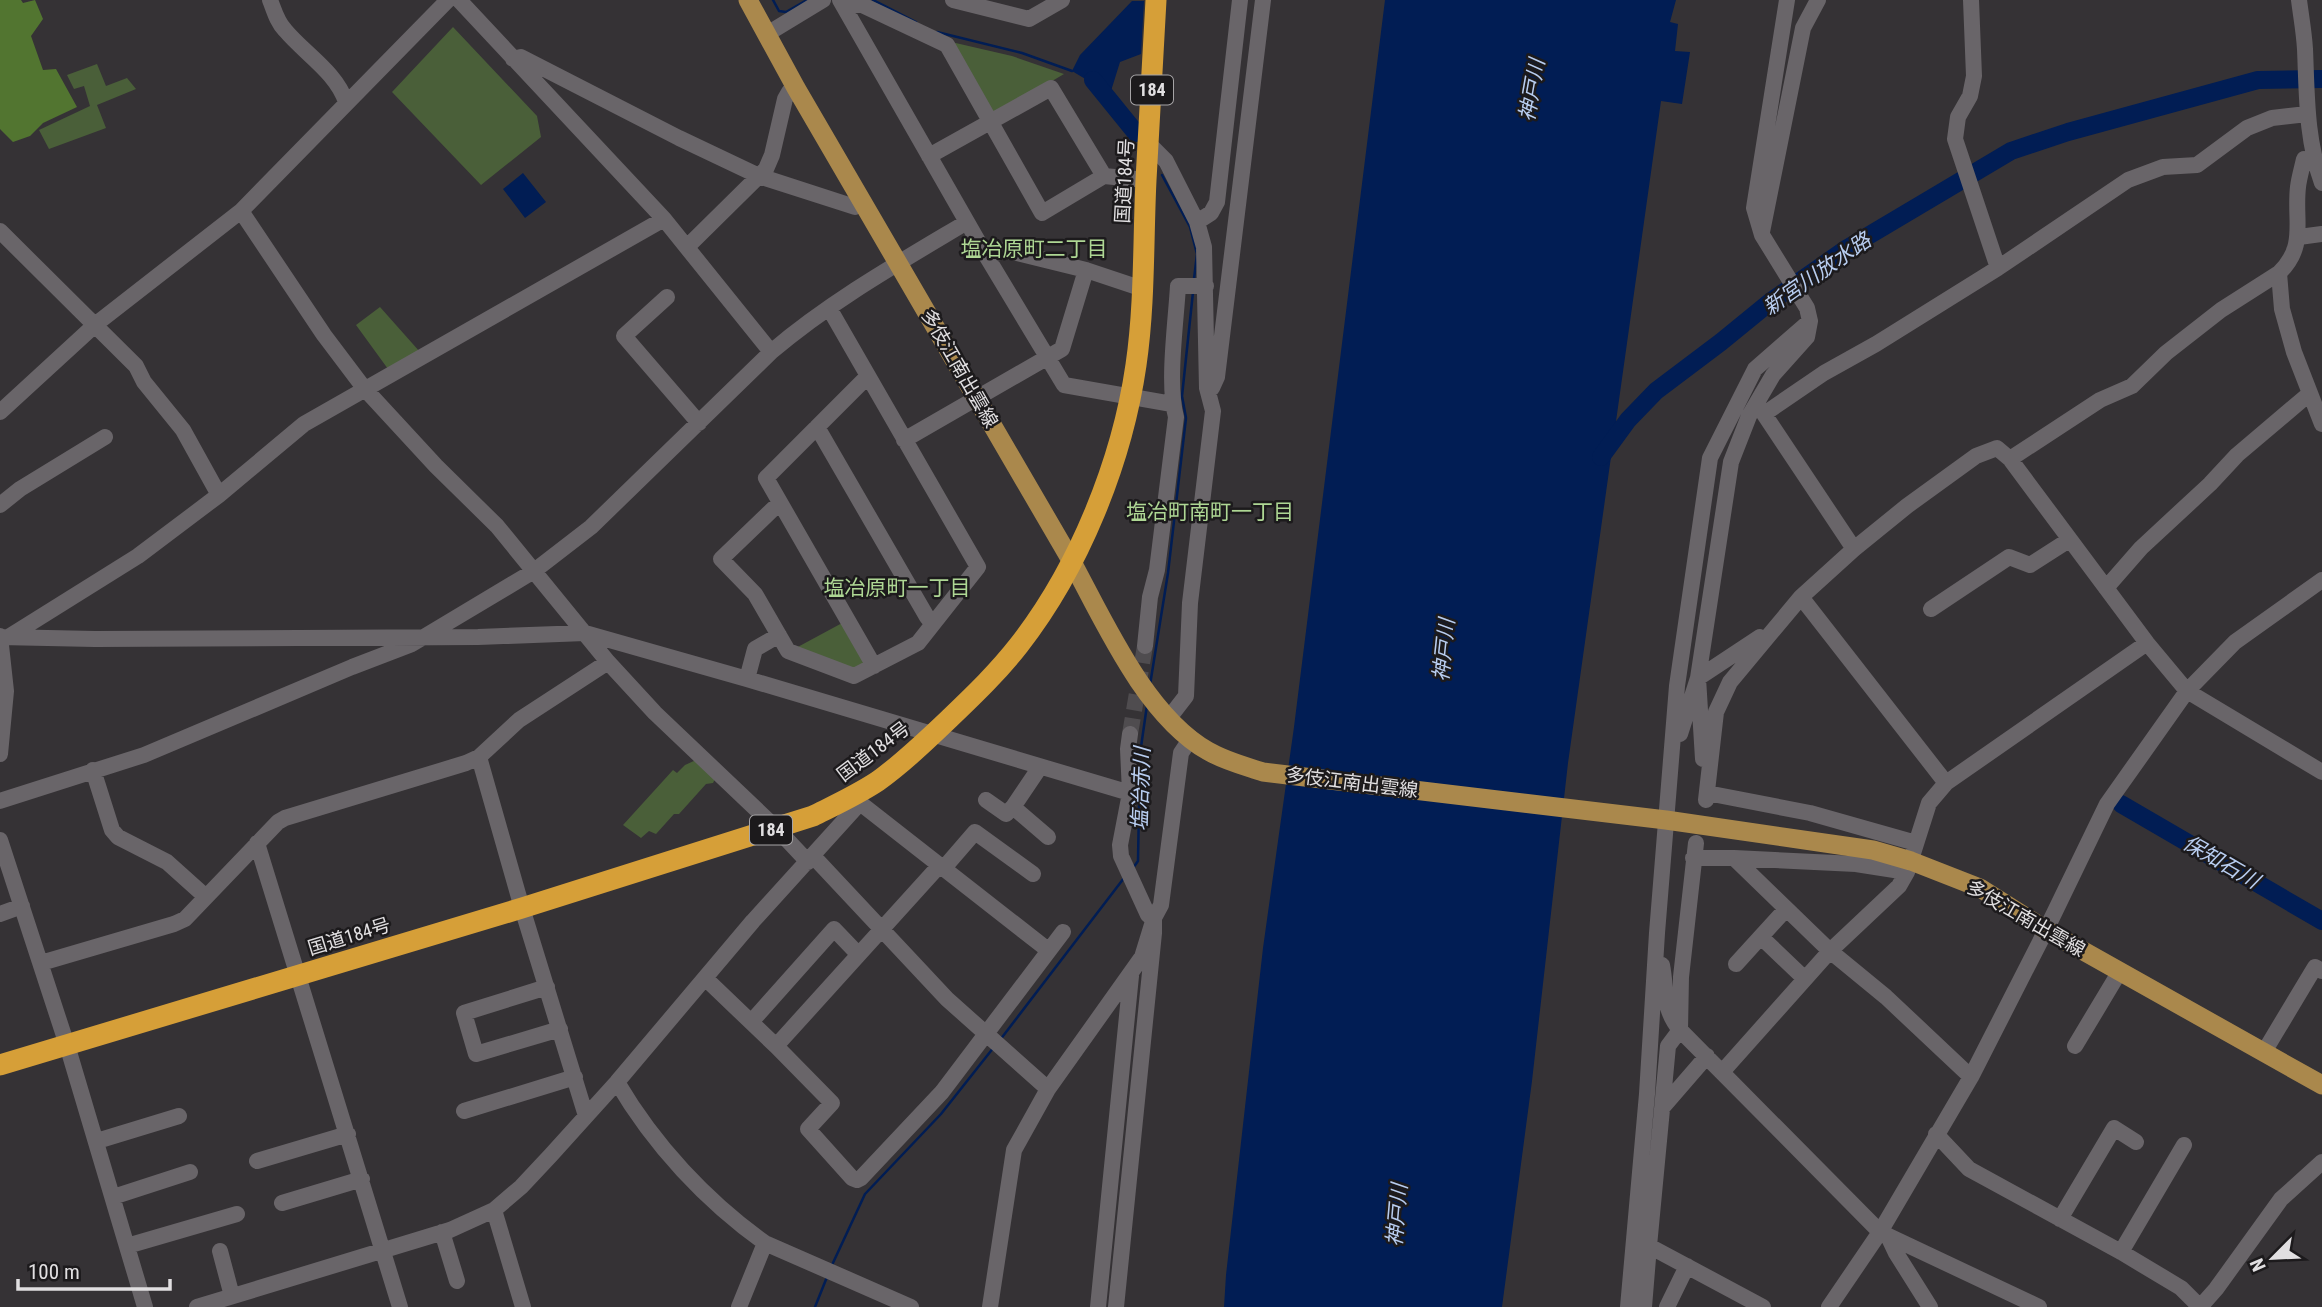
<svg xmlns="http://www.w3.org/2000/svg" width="2322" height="1307" font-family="'Roboto Condensed','Noto Sans JP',sans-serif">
<rect width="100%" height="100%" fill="#353235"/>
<path fill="#4a5f39" d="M 453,27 L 537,116 L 541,137 L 481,185 L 392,92 Z
M 947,41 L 1012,56 L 1064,74 L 995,115 Z
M 97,64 L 106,86 L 127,78 L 136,89 L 97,105 L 106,128 L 49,149 L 39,130 L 90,106 L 84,86 L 74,89 L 67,75 Z
M 380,307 L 420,352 L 388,369 L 356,325 Z
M 844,622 L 867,661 L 853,672 L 794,649 Z
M 696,760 L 717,775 L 713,783 L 706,784 L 679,814 L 674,814 L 656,834 L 649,831 L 641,838 L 623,825 L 673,770 L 677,773 L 685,765 Z"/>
<path fill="#527530" d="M 0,0 L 21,0 L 23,3 L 35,0 L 43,19 L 31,36 L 43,70 L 56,69 L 77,107 L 43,123 L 30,136 L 13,142 L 0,129 Z"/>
<path fill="#011d54" d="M 1385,0 L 1676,0 L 1670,22 L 1678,24 L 1675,51 L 1690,52 L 1682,104 L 1661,101 L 1568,763 L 1532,1081 L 1502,1307 L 1224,1307 L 1226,1275 L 1263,948 L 1294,727 Z
M 1132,1 L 1144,1 L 1141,54 L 1120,62 L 1111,91 L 1104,100 L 1087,80 L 1072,71 L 1080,55 Z
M 523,173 L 546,202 L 525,218 L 503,189 Z"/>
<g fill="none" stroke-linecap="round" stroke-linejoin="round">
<path stroke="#011d54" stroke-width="2.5" d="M 773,0 L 779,11 L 786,12 L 807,0
M 873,0 L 916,22
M 937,32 L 1022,53 L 1072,71
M 1162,175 L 1190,227 L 1197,254 L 1194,279
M 1150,685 L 1168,573 L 1186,418 L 1182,396 L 1193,292
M 1133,868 L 1138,861 L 1140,754 L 1147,705
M 1000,1040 L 1124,878
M 832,1265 L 865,1194 L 941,1114 L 994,1047
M 815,1307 L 827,1277"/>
<path stroke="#011d54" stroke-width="18" d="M 1093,80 L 1136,133
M 1601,457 L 1628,420 L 1656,391 L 1721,342 L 1770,302 L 1846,249 L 2011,151 L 2068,132 L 2258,80 L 2322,79
M 2121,804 L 2322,921"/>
<path stroke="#4f4c4f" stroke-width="16" stroke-dasharray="16 8" stroke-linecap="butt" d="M 1130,734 L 1145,646"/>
<path stroke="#696569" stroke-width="16" d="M 270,0 C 274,10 277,22 285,30 C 305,54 336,72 346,102
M 459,0 L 664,219 L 771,352
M 840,0 L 987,257 L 1064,385 L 1172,404
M 953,0 L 1029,19 L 1062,0
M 1971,0 L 1974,76 L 1970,96 L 1958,117 L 1955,139 L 1998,268
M 2299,0 C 2301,16 2304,32 2305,49 C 2307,95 2306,139 2322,183
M 846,10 L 858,3 L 947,45 L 1042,213 L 1104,176 L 1146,180
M 767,34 L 823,0
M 513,59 L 521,57 L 679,138 L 759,176 L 855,207
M 1149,144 L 1166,161 L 1197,222 L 1204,247 L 1207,388 L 1213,411 L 1190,603 L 1186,696 L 1169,718
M 929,156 L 1051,88 L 1104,176
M 2304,159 C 2302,168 2299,178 2298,187 C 2294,221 2307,246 2279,273 L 2282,309 L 2294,352 L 2322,424
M 241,211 L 324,335 L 364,388 L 436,466 L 497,526 L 608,662 L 655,713 L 777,829 L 808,862
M 1197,222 L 1211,213 L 1217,202 L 1240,0
M 0,231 L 136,366 L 144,382 L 183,430 L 219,495
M 1762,232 L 1803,28 L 1818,0
M 2299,237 L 2322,234
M 688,246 L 766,169 L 772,155 L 785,99 L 789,92 L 796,88
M 987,257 L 1005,250 L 1086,270 L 1143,289
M 667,297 L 624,336 L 699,423
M 868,376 L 766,478 L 874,666
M 1212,388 L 1217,377 L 1263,0
M 0,412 L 96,324 L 241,211 L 448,0
M 817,427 L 927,617 L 933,624
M 904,440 L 1062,349 L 1086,270
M 2010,459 L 2100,400 L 2132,386 L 2166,353 L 2221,310 L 2279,273
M 0,505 L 20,489 L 105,437
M 780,505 L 773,509 L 721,559 L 755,594 L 788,651 L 854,676 L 918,643 L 978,567 L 829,308
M 1854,549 L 1764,414 L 1824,373 L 1876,344 L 1998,268 L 2128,180 L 2163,167 L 2197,165 L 2247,128 L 2272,118 L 2307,114
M 2106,588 L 2141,548 L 2210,484 L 2237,455 L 2309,394
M 1801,597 L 1946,783
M 1931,609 L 2009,557 L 2030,565 L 2069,540
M 0,636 L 6,691 L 0,754
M 10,636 L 138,556 L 219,495 L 304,424 L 664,219
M 0,637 L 95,639 L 478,637 L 585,633 L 747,679 L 1130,793
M 1145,646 L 1150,597 L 1157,570 L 1176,417 C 1167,384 1176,322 1178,286 L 1206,286
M 747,679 L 755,649 L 779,635
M 1680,734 L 1698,678 L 1731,462 L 1749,416 L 1773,375 L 1807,337 L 1810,321
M 479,757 L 519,720 L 608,662
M 1703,759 L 1698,678 L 1760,637
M 1040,767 L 1013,807 L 1048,837
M 93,770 L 112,830 L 118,837 L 167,862 L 206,897
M 1707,793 L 1810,813 L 1916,843
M 986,800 L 1006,814 L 1013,807
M 1706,800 L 1716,712 L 1730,682 L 1801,597 L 1854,549 L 1907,506 L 1976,456 L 1997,448 L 2010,459 L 2147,643 L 2187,691 L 2322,772
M 0,801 L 144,755 L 352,667 L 412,644 L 534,571 L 591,527 L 771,352 C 831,301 900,262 967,222
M 860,803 L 1048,950
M 0,840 L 67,1045 L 145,1307
M 257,843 L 400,1307
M 1696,843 L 1681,977 L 1680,1030 L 1668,1046 L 1649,1246 L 1763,1307
M 813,856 L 947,999 L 1048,1089
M 1693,858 L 1734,858 L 1830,951 L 1886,997 L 1971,1077
M 1734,858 L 1856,864 L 1907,872
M 943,869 L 975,832 L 1033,874
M 0,914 L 22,906
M 1761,937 L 1805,979
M 41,963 L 174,924 L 185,919 L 278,822 L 285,818 L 466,763 L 479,757 L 522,908 L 586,1116
M 1736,964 L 1786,909
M 1662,965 C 1667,991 1662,1008 1680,1030 L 1880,1232 L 2039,1307
M 705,978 L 776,1046 L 939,866
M 547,987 L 464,1013 L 476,1054 L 560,1029
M 752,1021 L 834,929 L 858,954
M 776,1046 L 832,1103 L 808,1129 L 852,1178 L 857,1180 L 861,1178 L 942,1092 L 1063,932
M 2075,1046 L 2120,971
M 2264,1052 L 2315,967 L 2322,971
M 1723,1071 L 1830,951 L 1899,886 L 1907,872 L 1929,803 L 1946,783 L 2147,643
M 617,1082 C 654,1145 706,1201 765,1243 L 911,1307
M 1662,1108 L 1707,1056
M 464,1111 L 575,1077
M 1936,1134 L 1969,1169 L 2121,1252 L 2181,1288 L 2200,1307
M 97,1141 L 179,1116
M 257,1161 L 348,1134
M 113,1197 L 190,1172
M 282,1203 L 362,1179
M 494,1210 L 523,1307
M 2060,1219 L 2114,1128 L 2136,1142
M 442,1232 L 457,1281
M 1888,1236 L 1896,1253 L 1930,1307
M 127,1246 L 237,1214
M 220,1251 L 232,1296
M 2121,1252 L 2184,1145
M 197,1307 L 450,1230 L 494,1210 L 521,1187 L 551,1155 L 617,1082 L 753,921 L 860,803 L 856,795
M 739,1307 L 765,1243
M 990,1307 L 1014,1150 L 1048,1089 L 1142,957 L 1154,918 L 1161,905 L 1181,753 L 1191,738
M 1098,1307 L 1131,976
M 1116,1307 L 1154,933 L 1154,918 L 1148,915 L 1121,856 L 1120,845 L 1130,793 L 1128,749 L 1130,734
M 1628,1307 L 1647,1094 L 1657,933 L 1677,686 L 1710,458 L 1755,369 L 1810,321 L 1807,308 L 1762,235 L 1754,208 L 1787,0
M 1644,1307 L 1649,1246
M 1667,1307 L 1687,1266
M 1829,1307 L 1880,1232 L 1971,1077 L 2046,930 L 2107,804 L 2187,691 L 2235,642 L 2322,580
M 2200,1307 L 2216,1289 L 2281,1199 L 2322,1162"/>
<path stroke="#aa884c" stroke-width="19" d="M 748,0 L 796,88 L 1072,562 C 1105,623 1146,716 1208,751 C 1225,761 1245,766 1263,772 L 1666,820 L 1873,850 L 1911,861 L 1980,888 L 2046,930 L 2322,1085"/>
<path stroke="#d69f38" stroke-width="21" d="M 0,1065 L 522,908 L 813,816 C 835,805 857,795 878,781 C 903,763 927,740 950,718 C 974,695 998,672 1019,645 C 1079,568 1122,462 1136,365 C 1145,303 1143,241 1146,180 C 1149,120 1153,60 1156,0"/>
</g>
<g text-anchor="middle" stroke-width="5" stroke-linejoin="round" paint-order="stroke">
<g fill="#1c1a1c" stroke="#a6a4a6" stroke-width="2">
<rect x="1131" y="75.5" width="42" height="29" rx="5"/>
<rect x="750" y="815.5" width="42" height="29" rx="5"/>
</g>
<g font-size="18" font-weight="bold" fill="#e1dfe1">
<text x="1152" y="96">184</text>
<text x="771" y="836">184</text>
</g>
<g font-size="19" fill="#e1dfe1" stroke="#1c1a1c">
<text transform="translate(1124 181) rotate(-87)" y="7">国道184号</text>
<text transform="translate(960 368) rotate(60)" y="7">多伎江南出雲線</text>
<text transform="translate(873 751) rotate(-37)" y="7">国道184号</text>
<text transform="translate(1352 782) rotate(7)" y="7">多伎江南出雲線</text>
<text transform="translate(2026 918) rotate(30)" y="7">多伎江南出雲線</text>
<text transform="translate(349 936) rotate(-17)" y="7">国道184号</text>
</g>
<g font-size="21" font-style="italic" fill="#b8cdf0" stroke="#1c1a1c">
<text transform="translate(1532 90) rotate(-80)" y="7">神戸川</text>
<text transform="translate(1817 274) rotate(-35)" y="7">新宮川放水路</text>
<text transform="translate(1444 650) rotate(-84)" y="7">神戸川</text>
<text transform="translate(1141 789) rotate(-88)" y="7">塩冶赤川</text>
<text transform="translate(2221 862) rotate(30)" y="7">保知石川</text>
<text transform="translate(1397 1215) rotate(-85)" y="7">神戸川</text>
</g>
<g font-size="21" fill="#aed794" stroke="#1c1a1c">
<text x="1034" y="256">塩冶原町二丁目</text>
<text x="1210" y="519">塩冶町南町一丁目</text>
<text x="897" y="595">塩冶原町一丁目</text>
</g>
</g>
<g transform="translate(2273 1258) rotate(246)" stroke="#1c1a1c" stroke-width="5" paint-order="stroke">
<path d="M0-5L12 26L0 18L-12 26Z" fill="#e1dfe1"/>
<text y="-10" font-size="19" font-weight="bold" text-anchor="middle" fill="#e1dfe1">N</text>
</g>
<path d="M18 1279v10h152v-10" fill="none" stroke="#e1dfe1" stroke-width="3.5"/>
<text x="28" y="1279" font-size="21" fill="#e1dfe1" stroke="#1c1a1c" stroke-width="5" paint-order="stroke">100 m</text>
</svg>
